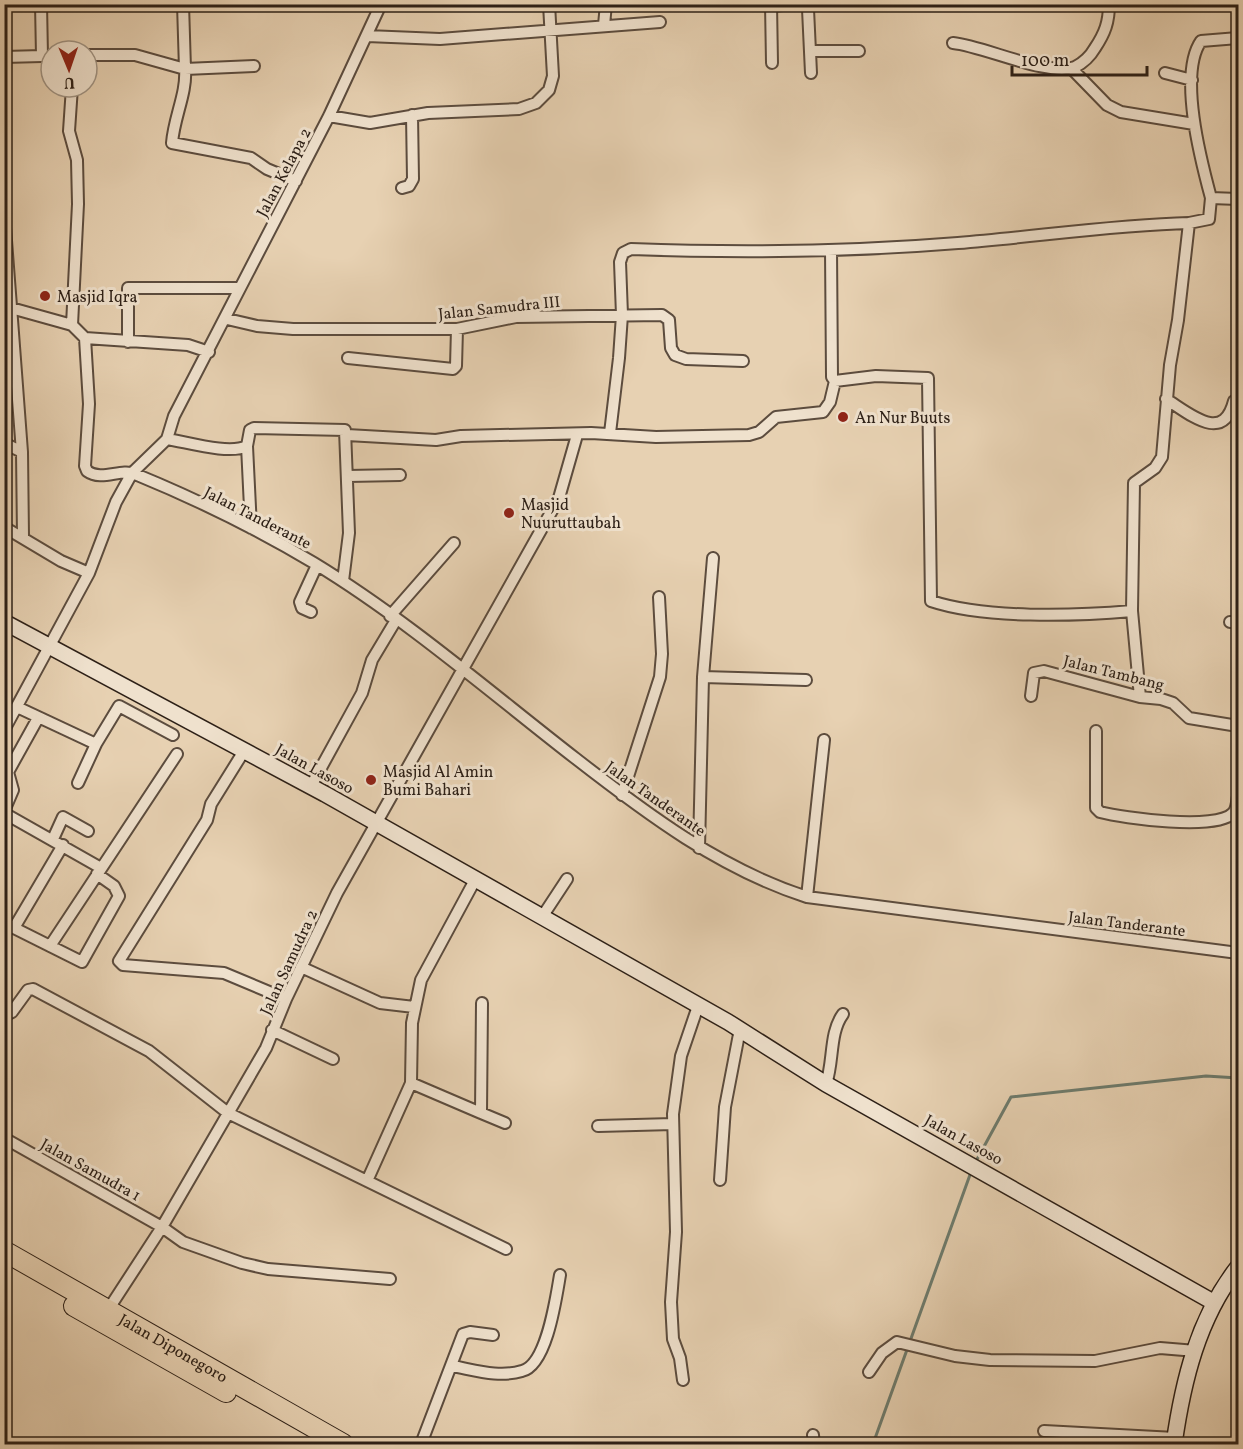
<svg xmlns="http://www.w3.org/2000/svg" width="1243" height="1449" font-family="Vollkorn,serif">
<rect width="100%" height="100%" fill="#e7d1b2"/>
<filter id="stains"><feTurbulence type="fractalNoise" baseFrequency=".00333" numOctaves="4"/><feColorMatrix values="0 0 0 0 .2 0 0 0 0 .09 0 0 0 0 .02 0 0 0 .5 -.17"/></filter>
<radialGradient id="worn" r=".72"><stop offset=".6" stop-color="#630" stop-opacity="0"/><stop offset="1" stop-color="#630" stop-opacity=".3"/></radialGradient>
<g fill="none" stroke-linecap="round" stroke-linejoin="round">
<path stroke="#6d7b6d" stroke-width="3" d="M 975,1163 L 1011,1097 L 1206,1076 L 1238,1078
M 873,1444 L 971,1172"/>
<defs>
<path id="street" d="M 771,4 L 772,63
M 804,4 L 808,9 L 811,73
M 771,6 L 794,4
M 604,25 L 606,4
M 367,36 L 440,39 L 660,22
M 1238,38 L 1201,41 C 1178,74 1201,161 1211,198 L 1238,199
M 953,43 C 984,46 1048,77 1075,67 C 1083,63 1091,55 1095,48 C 1105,33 1109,22 1109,4
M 811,51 L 859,51
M 87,55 L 135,55 L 185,69 L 183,4
M 4,57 L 42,56 L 41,4
M 254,66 L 185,69 C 187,93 174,117 172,143 L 251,158 L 267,169 L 296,181
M 1071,68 L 1107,105 L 1121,112 L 1194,124
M 1165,73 L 1192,80
M 329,116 L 370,123 L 428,113 L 519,109 L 536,103 L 549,90 L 553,76 L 549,4
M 402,188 L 409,186 L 413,179 L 412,115
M 4,214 L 22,452 L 23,536
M 831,250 L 832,377 L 835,381 L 876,376 L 928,378 L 931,601 C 985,619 1075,616 1132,611
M 11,308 L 72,325 L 85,338 L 188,345 L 209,352
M 227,319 L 257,326 L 293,329 L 457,329 L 516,317 L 662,315 L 669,320 L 671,348 L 675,355 L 686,359 L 743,361
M 72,325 L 78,204 L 77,160 L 69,131 L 72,87
M 85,338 L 89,404 L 85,466 L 87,471 C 102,482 120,468 135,474 C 196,499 257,529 314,563 C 406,619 490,692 575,758 C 647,814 720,869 807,897 L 1238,953
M 128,342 L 128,288 L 240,288
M 348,358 L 453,369 L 456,366 L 457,329
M 4,369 L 16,375
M 1166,399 C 1190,414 1223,444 1234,401
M 610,433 L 619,358 L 622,315 L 620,262 L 623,253 L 631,249 C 740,253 849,252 958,243 C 1035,237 1111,225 1189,223
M 347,435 L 436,440 L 461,436 L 591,433 L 656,437 L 749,435 L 759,432 L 776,417 L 823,412 L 830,402 L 835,381
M 167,439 C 187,442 229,455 247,446 L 250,430 L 254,428 L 345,430 L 349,533 L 343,581
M 4,443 L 22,452
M 247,446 L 251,528
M 348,476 L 400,475
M 4,527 L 61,561 L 89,573 L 116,502 L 132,473 L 167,439 L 174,416 L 329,116 L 381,4
M 311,612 L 302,608 L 300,602 L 317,565
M 390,616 L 454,543
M 1230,622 L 1238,622
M 703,677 L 806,680
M 1031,696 L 1034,673 L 1044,671 L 1140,697 L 1161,699 L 1173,703 L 1189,718 L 1238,726
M 1140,697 L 1132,611 L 1134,483 L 1155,468 L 1162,457 L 1170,365 L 1178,320 L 1189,223 L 1209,219 L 1211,198
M 17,707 L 96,744 L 78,783
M 4,730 L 89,573
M 1096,731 L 1096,808 L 1100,812 C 1123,818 1217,831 1233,813 C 1237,809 1237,801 1238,796
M 96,744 L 119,706 L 173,735
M 244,751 L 211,804 L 207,820 L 119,961 L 123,965 L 224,973 L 286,999
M 311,786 L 362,693 L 372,660 L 396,620
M 622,795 L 660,677 L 662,654 L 659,597
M 4,811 L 13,790 L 8,772 L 38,718
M 4,813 L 101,868
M 53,839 L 63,817 L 88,831
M 699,848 L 703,677 L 713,558
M 807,897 L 824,740
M 542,917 L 567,879
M 4,923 L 82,962 L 119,896 L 114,886 L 97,874
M 14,928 L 63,845
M 50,946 L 177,754
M 301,967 L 380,1003 L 414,1007
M 4,1016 L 12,1012 L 28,990 L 33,989 L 149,1051 L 228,1113 L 506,1249
M 272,1030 L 333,1059
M 411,1083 L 481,1113 L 482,1003
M 826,1084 C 834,1061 829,1033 843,1014
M 481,1113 L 505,1123
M 598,1126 L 673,1124
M 4,1138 L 162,1227 L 183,1242 L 242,1263 L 268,1269 L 390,1279
M 720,1180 L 725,1107 L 740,1029
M 367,1181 L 411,1083 L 412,1023 L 421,980 L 475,880
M 108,1310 L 162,1227 L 266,1048 L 286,999 L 337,893 L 559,498 L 577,435
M 452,1366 C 475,1370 499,1378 522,1371 C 547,1365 556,1298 560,1275
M 869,1372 L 882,1353 L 897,1342 L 955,1356 L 990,1360 L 1095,1361 L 1160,1348 L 1196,1351
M 683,1380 L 680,1358 L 673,1339 L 671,1302 L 676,1232 L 673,1114 L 681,1056 L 698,1006
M 1044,1431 L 1175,1438
M 813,1435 L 814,1444
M 421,1444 L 463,1334 L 470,1332 L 493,1335"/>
<path id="secondary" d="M 4,622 L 325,794 L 728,1022 L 826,1084 L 1213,1302
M 1174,1444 C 1183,1381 1198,1318 1238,1267"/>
<g id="highway">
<path id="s1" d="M 4,1251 L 343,1444"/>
<path d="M 74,1306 L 226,1392"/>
</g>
</defs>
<use href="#street" stroke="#5c4c3e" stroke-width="14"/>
<use href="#secondary" stroke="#2d2017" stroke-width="18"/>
<use href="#highway" stroke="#2d2017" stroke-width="22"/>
<use href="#street" stroke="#efe1cd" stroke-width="10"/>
<use href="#secondary" stroke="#efe1cd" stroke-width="15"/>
<use href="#highway" stroke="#e7d1b2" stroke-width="20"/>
</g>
<g fill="#8f2418" stroke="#efe1cd" stroke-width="2">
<circle cx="45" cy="296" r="6"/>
<circle cx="843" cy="417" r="6"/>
<circle cx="509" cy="513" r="6"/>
<circle cx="371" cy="780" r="6"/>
</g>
<g text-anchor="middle" stroke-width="6" stroke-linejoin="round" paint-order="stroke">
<g font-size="16" fill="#2d2017" stroke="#efe1cd">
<text transform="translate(283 172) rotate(-62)" y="6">Jalan Kelapa 2</text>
<text transform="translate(499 307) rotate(-6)" y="6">Jalan Samudra III</text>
<text transform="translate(258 517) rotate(27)" y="6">Jalan Tanderante</text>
<text transform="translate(1114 672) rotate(14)" y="6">Jalan Tambang</text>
<text transform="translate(315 768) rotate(29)" y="6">Jalan Lasoso</text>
<text transform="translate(656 798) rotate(35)" y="6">Jalan Tanderante</text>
<text transform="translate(1127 923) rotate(7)" y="6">Jalan Tanderante</text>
<text transform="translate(288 962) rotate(-65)" y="6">Jalan Samudra 2</text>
<text transform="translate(964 1139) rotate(29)" y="6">Jalan Lasoso</text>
<text transform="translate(91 1169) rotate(29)" y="6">Jalan Samudra 1</text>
<text dy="6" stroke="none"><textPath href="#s1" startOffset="195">Jalan Diponegoro</textPath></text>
</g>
<g font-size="16" fill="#2d2017" stroke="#efe1cd" text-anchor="start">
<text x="57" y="302">Masjid Iqra</text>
<text x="855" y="423">An Nur Buuts</text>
<text x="521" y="510">Masjid<tspan x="521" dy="18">Nuuruttaubah</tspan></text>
<text x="383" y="777">Masjid Al Amin<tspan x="383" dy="18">Bumi Bahari</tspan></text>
</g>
</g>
<rect width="1243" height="1449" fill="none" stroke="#e7d1b2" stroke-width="24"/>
<rect x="6" y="6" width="1231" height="1437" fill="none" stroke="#2d2017" stroke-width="3"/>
<rect x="12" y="12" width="1219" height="1425" fill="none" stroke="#2d2017" stroke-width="1.5"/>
<g transform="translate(69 69) rotate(178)"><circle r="28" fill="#efe1cd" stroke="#a19484" stroke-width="1.5"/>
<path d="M0-4.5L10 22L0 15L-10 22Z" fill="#8f2418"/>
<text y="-9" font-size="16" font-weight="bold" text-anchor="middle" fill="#2d2017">U</text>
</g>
<path d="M1012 66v9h135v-9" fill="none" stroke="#2d2017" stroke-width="3"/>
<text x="1021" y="66" font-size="18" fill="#2d2017" stroke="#efe1cd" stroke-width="4.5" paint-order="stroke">100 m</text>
<rect width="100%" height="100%" filter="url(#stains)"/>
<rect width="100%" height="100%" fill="url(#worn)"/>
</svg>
